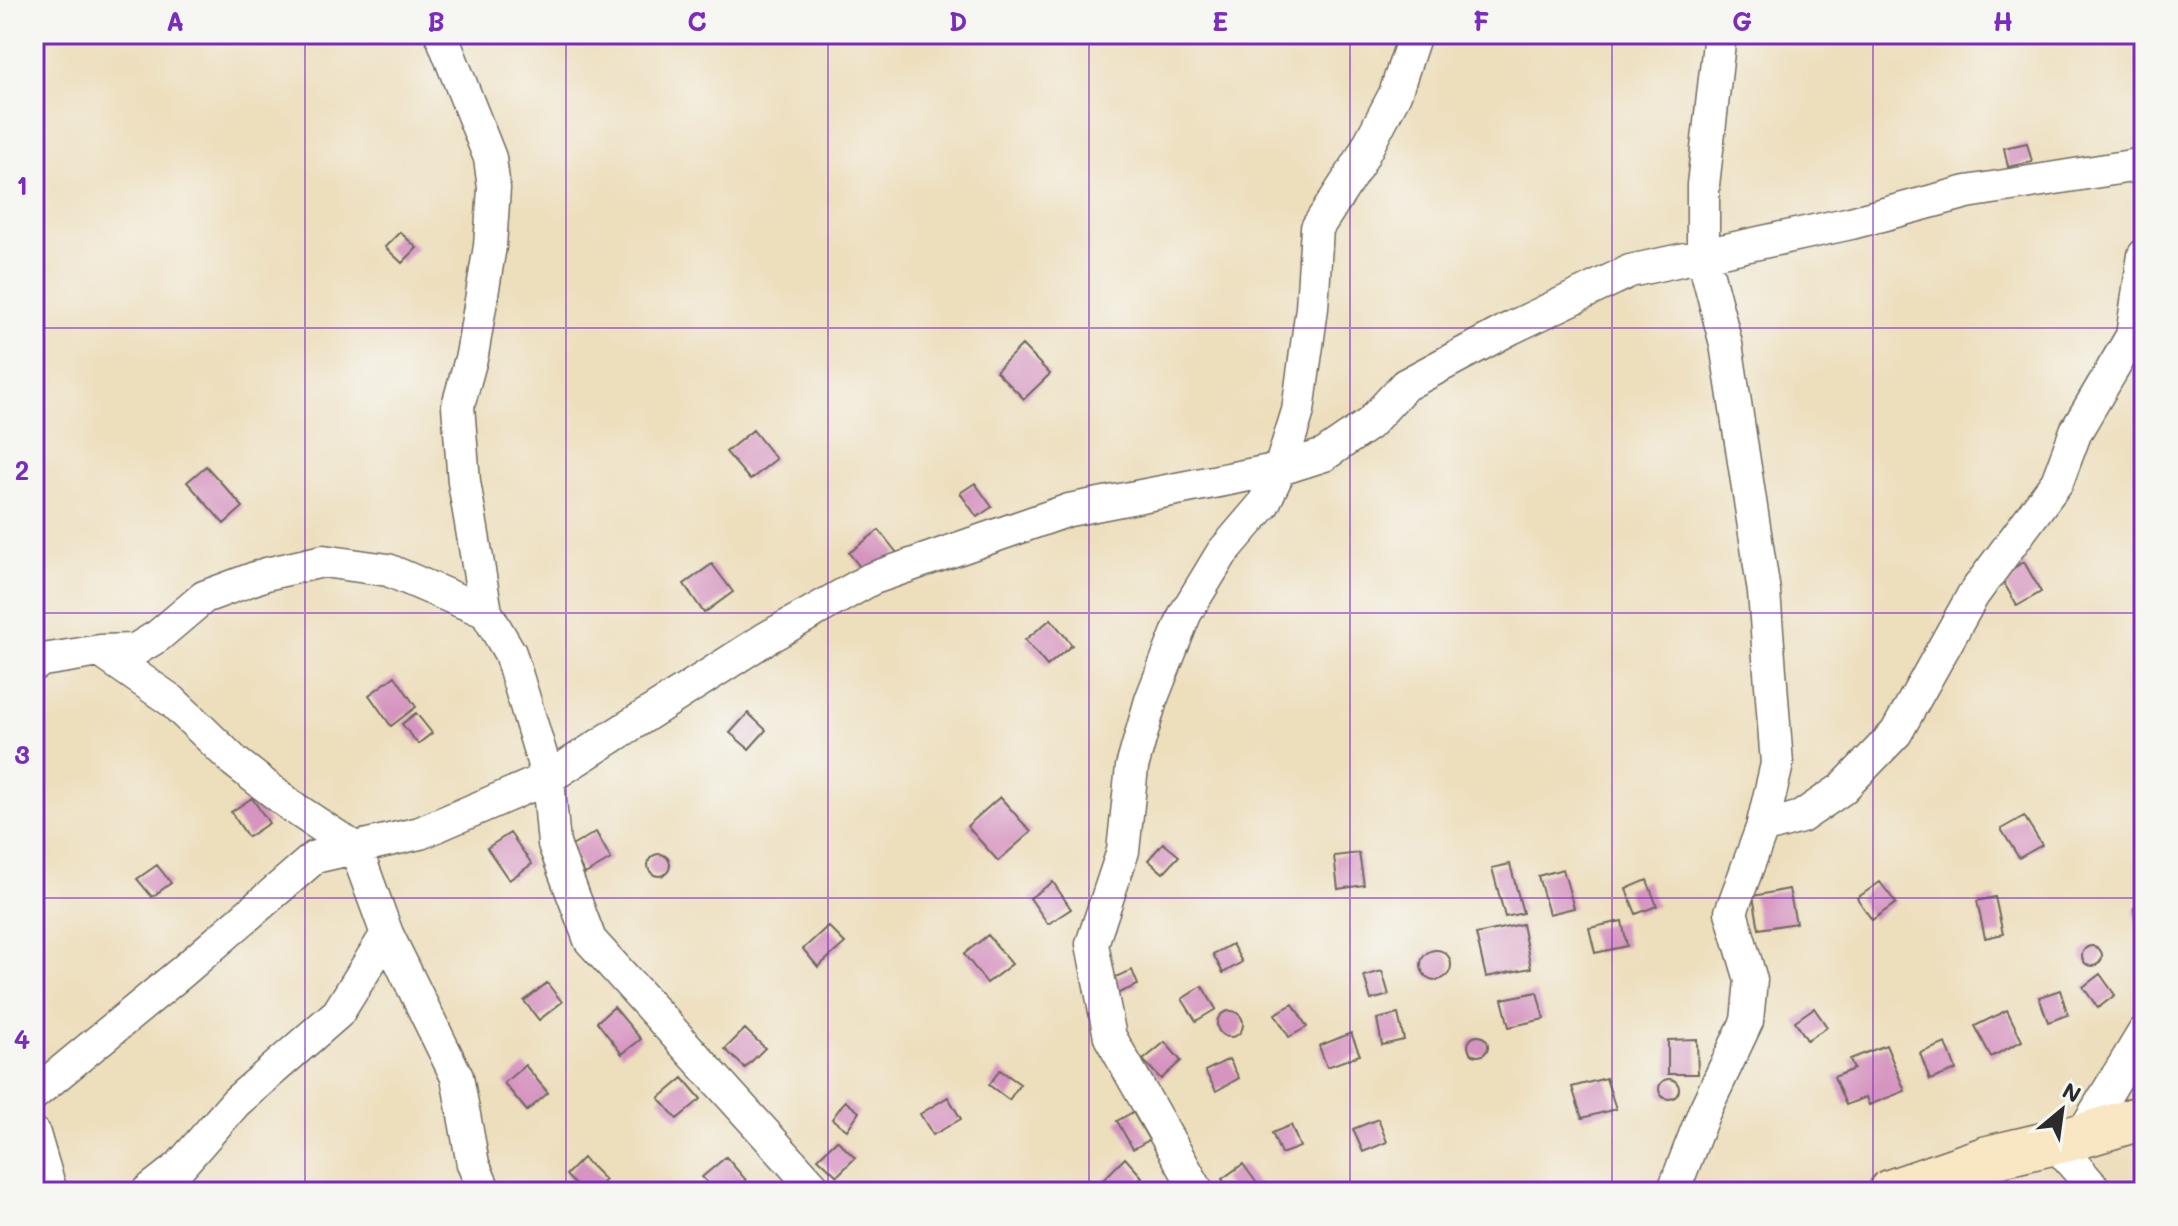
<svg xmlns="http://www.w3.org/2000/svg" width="2178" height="1226" font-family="Mali,sans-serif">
<rect width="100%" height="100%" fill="#f6f6f2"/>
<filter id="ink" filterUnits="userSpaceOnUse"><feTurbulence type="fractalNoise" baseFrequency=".0125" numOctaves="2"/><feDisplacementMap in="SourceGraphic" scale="16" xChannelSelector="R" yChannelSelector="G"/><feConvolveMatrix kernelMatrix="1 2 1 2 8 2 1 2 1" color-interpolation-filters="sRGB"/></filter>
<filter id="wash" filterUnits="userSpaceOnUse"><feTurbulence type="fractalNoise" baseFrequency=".006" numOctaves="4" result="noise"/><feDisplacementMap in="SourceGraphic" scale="32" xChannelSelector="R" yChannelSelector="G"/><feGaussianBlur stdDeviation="1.8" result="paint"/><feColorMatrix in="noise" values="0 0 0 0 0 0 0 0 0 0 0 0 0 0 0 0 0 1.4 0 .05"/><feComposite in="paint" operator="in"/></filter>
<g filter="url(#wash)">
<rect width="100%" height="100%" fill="#eddebc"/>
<g id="blocks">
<path fill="#d694c0" d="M 2027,143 L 2032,162 L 2008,167 L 2004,148 Z
M 400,232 L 417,248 L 402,263 L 385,247 Z
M 1022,345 L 1050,374 L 1024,399 L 996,371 Z
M 753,430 L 776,459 L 750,480 L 726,452 Z
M 206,466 L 243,507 L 224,524 L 187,482 Z
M 975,483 L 992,507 L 977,517 L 960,493 Z
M 879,530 L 897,553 L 867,576 L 849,553 Z
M 2024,562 L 2041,592 L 2017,606 L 2000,576 Z
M 712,564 L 733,592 L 704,613 L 684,584 Z
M 1051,619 L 1072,645 L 1047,666 L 1025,640 Z
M 395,676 L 416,707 L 391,726 L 369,695 Z
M 416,713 L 432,733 L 418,744 L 402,724 Z
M 748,713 L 766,730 L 749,749 L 730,733 Z
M 1000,797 L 1031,832 L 998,861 L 967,826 Z
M 252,798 L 269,823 L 248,837 L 231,812 Z
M 2024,816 L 2042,845 L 2019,858 L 2001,829 Z
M 596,832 L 611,859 L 585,874 L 570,847 Z
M 510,833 L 532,864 L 509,880 L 487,848 Z
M 1163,843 L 1179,856 L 1163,873 L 1148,860 Z
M 1359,853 L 1364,885 L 1338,889 L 1334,856 Z
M648 865a11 11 0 1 1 22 0a11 11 0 1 1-22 0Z
M 1510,864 L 1523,913 L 1505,917 L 1492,868 Z
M 157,865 L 171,883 L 152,897 L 137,879 Z
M 1563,869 L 1574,908 L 1549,914 L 1538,876 Z
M 1647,880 L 1657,906 L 1636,914 L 1626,889 Z
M 1053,882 L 1071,909 L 1048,924 L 1030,898 Z
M 1880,882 L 1896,903 L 1872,920 L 1857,898 Z
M 1789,889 L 1796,923 L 1759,929 L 1753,896 Z
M 1995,897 L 2003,934 L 1985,938 L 1977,901 Z
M 2144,906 L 2144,939 L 2139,940 L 2134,908 Z
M 1622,921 L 1627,946 L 1595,953 L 1589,928 Z
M 1522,924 L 1531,968 L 1486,977 L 1476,934 Z
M 828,926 L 845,943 L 818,967 L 803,949 Z
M 988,935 L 1012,964 L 987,983 L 964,954 Z
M 1232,944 L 1242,962 L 1223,973 L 1213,954 Z
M2082 956a10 10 0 1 1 20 0a10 10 0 1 1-20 0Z
M1421 965a15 15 0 1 1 30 0a15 15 0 1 1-30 0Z
M 1132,970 L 1138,985 L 1114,995 L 1108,980 Z
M 1382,971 L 1389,995 L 1371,1000 L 1364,976 Z
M 2100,974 L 2115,995 L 2098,1008 L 2083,987 Z
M 547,983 L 562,1002 L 539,1020 L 524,1001 Z
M 1202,986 L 1216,1009 L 1196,1021 L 1182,999 Z
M 2060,990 L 2068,1015 L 2048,1022 L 2039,997 Z
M 1537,992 L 1544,1019 L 1509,1027 L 1502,999 Z
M 1293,1004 L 1307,1027 L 1289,1037 L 1275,1014 Z
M 614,1007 L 641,1039 L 622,1054 L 597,1022 Z
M 1814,1008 L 1827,1027 L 1807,1040 L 1795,1021 Z
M 2007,1010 L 2022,1041 L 1991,1057 L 1975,1026 Z
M1217 1024a13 13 0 1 1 26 0a13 13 0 1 1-26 0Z
M 1398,1014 L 1404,1040 L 1382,1045 L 1377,1019 Z
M 745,1029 L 765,1048 L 745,1068 L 725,1049 Z
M 1351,1033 L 1360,1055 L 1327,1067 L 1319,1046 Z
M1468 1046a10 10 0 1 1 20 0a10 10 0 1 1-20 0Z
M 1697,1039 L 1698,1074 L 1668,1074 L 1668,1040 Z
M 1165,1042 L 1181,1061 L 1161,1079 L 1143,1060 Z
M 1946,1043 L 1956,1070 L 1930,1080 L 1920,1053 Z
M 1886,1045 L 1905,1091 L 1869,1105 L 1866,1097 L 1846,1105 L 1834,1077 L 1854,1069 L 1850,1059 Z
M 1229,1059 L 1239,1078 L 1216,1091 L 1205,1071 Z
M 525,1065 L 548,1093 L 527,1111 L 504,1083 Z
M 1000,1070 L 1020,1084 L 1009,1100 L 989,1085 Z
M 683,1078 L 701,1099 L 677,1119 L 659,1098 Z
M 1606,1078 L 1616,1109 L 1582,1118 L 1572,1087 Z
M1659 1089a10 10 0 1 1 20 0a10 10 0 1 1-20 0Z
M 948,1097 L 961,1119 L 933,1135 L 920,1114 Z
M 845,1101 L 859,1112 L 847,1130 L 832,1119 Z
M 1133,1112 L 1149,1140 L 1133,1149 L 1117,1121 Z
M 1378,1119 L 1387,1142 L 1363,1152 L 1353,1129 Z
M 1291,1125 L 1300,1147 L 1281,1154 L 1272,1133 Z
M 837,1140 L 855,1158 L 837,1176 L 818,1158 Z
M 726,1157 L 746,1180 L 731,1192 L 716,1192 L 702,1177 Z
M 583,1158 L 605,1180 L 592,1192 L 582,1192 L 566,1175 Z
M 1125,1158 L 1142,1177 L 1125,1192 L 1091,1192 Z
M 1243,1164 L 1261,1189 L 1257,1192 L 1232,1192 L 1222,1179 Z"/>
</g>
</g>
<g filter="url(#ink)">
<use href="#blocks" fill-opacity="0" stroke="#6f6a5e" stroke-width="2"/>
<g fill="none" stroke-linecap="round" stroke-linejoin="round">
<defs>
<path id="street" d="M 441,34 L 490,158 L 494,188 L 490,246 L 472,355 L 458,406 L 464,482 L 486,612 L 510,653 L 548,778 L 554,844 L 590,940 L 818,1192
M 1720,34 L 1703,185 L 1703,256 L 1726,344 L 1764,592 L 1777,764 L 1762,828
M 100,651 L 172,701 L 235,762 L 294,808 L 356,849 L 387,934 L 457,1077 L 473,1164 L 485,1192
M 34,665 L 43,660 L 100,651 L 135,650 L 158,636 L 204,597 L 266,574 L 323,561 L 388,570 L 486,612
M 34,1094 L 182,972 L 315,857 L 420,833 L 548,778 L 765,639 L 871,579 L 1069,510 L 1280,469 L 1324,455 L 1369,424 L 1405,385 L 1511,328 L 1630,271 L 1851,223 L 1967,192 L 2144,164
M 34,1134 L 51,1192
M 2081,1136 L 2144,1032
M 2054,1142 L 2097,1192
M 147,1192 L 179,1167 L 236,1102 L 338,1013 L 387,934
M 1198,1192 L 1110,1037 L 1092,944 L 1123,851 L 1132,767 L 1151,700 L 1185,614 L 1222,553 L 1263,505 L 1280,469 L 1298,411 L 1312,308 L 1317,228 L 1359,163 L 1395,94 L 1415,34
M 1673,1192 L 1704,1112 L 1747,1021 L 1751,980 L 1731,912 L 1762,828 L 1801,817 L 1842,789 L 1896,733 L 1973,595 L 2057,482 L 2076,431 L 2132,336 L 2144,255"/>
<path id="secondary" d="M 1890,1192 L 1988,1158 L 2081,1136 L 2144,1117"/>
</defs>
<use href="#street" stroke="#6f6a5e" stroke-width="35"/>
<use href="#secondary" stroke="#6f6a5e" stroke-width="47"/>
<use href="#street" stroke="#fff" stroke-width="32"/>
<use href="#secondary" stroke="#f9e7c3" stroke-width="44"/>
</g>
</g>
<path fill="none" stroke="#7b2cbf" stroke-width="2" stroke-opacity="0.55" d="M 305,34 L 305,1192M 566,34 L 566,1192M 828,34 L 828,1192M 1089,34 L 1089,1192M 1350,34 L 1350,1192M 1612,34 L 1612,1192M 1873,34 L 1873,1192M 34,328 L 2144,328M 34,613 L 2144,613M 34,898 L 2144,898"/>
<rect width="2178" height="1226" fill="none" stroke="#f6f6f2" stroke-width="88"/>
<g transform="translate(2062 1110) rotate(29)" stroke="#f6f6f2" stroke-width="6" paint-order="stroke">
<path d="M0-6L14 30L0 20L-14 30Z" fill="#2b2b2b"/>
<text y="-12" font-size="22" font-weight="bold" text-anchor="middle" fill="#2b2b2b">N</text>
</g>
<rect x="44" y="44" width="2090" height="1138" fill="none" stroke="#7b2cbf" stroke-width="3"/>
<g font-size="26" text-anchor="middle" font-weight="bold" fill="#7b2cbf">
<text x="175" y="31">A</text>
<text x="436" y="31">B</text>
<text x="697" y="31">C</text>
<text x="958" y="31">D</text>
<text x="1220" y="31">E</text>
<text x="1481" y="31">F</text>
<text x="1742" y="31">G</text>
<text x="2003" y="31">H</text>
<text x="22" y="195">1</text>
<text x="22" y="480">2</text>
<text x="22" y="764">3</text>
<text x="22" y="1049">4</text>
</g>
</svg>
